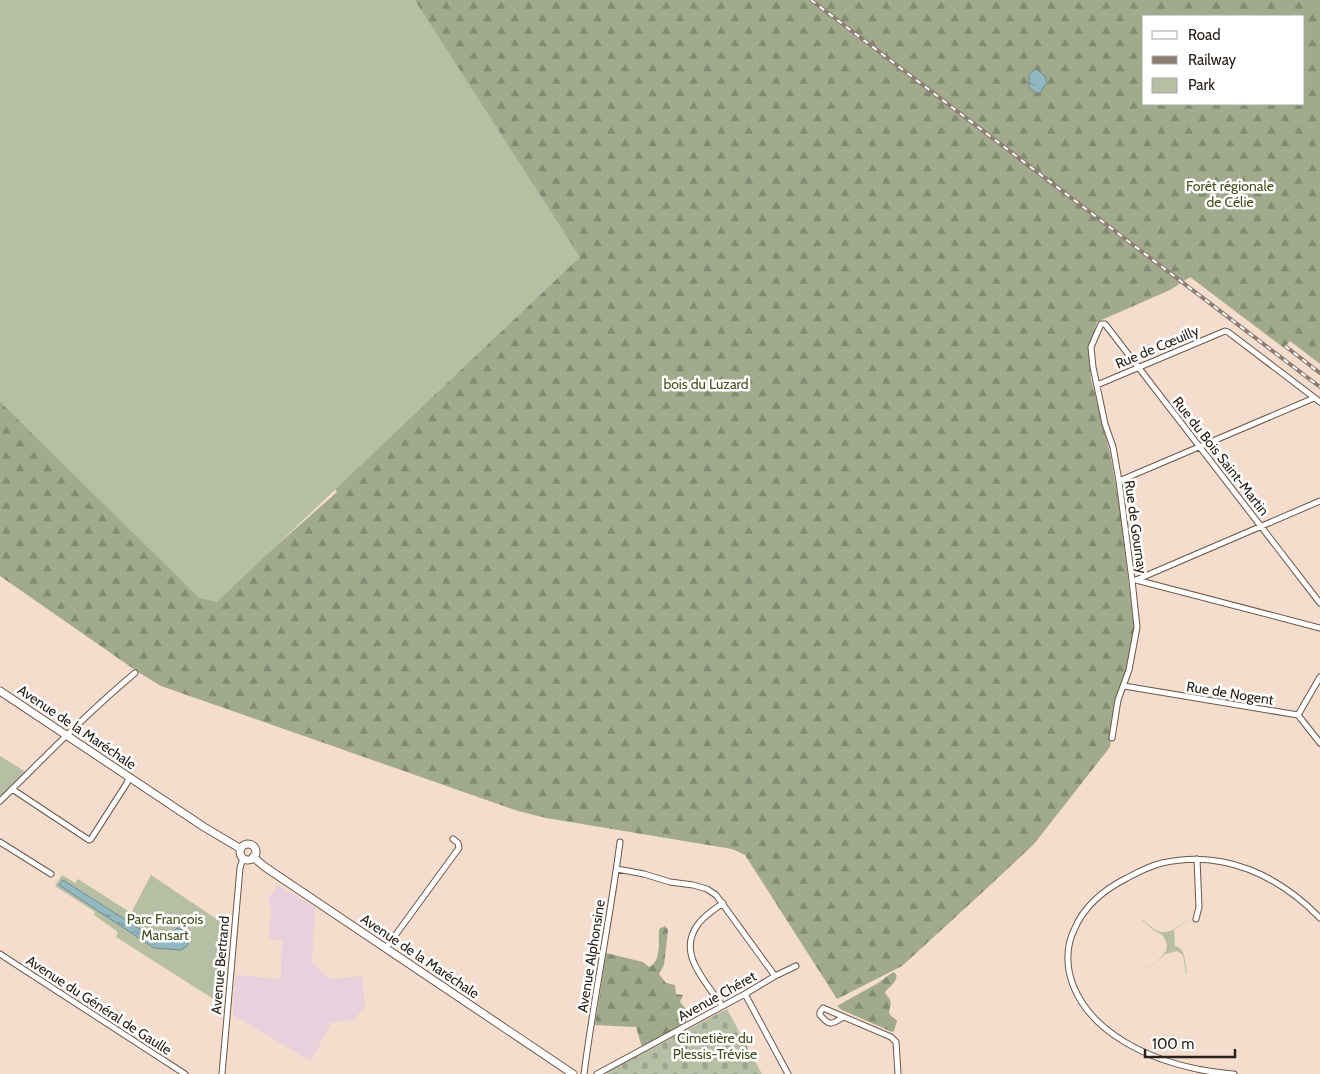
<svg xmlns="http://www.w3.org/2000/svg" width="1320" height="1074" font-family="Cabin,sans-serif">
<defs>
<pattern id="forest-firs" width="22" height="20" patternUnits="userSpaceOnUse" patternTransform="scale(1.25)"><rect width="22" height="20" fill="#a1aa8d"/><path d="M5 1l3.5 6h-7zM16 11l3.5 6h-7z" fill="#838a72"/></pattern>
<pattern id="cemetery-stones" width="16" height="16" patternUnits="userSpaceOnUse" patternTransform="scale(1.25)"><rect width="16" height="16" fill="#b6bfa4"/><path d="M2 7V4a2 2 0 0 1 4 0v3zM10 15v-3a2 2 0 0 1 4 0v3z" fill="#9da48d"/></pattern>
<pattern id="water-ripples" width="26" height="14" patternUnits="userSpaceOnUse" patternTransform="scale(1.25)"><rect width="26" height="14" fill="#92b8c2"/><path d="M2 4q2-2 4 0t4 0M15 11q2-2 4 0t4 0" fill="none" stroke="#77959d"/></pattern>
</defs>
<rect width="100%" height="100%" fill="#f4ddcc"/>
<path fill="#e8d0dc" d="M 277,885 L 315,907 L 312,963 L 330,979 L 362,976 L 365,1006 L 354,1020 L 331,1023 L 311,1061 L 233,1015 L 235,975 L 281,979 L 282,940 L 269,940 L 271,909 L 268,899 Z"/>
<path fill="url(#forest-firs)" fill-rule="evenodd" d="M 0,0 L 1320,0 L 1320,364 L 1290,341 L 1284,348 L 1190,277 L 1170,290 L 1097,322 L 1089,348 L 1091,379 L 1110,453 L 1119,502 L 1134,628 L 1126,673 L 1116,697 L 1110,747 L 1034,844 L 986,889 L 902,966 L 837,999 L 745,855 L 732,849 L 546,818 L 518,811 L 161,686 L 138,672 L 0,576 L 0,386 L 215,600 L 337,492 L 307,445 ZM 1144,16 L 1304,16 L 1304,104 L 1144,104 Z
M 665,926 L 668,930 L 664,965 L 659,974 L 666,983 L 675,985 L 676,994 L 683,995 L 680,1002 L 687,1010 L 686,1023 L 642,1047 L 636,1027 L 595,1025 L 606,953 L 643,962 L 649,967 C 662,961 658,941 659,929 Z
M 893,972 L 896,974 C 899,981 889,987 885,992 C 886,996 889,997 890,1000 C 892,1004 889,1009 889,1013 C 891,1017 895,1018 897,1021 L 894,1031 L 892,1032 L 842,1010 L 837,1006 L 878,983 Z"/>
<path fill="url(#cemetery-stones)" d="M 727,1009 L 762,1074 L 607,1074 L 607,1072 Z"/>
<path fill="#b6bfa4" d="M 0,0 L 415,0 L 580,257 L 217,602 L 199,598 L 0,402 Z
M 0,756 L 26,772 L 0,798 Z
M 62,875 L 75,883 L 78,879 L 131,913 L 151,875 L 230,928 L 223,1005 L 116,937 L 118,932 L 94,915 L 95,912 L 55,886 Z
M 1141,919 C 1147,922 1152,929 1158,931 C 1170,936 1180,924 1189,920 L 1174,930 L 1175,946 C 1186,948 1185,963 1187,973 L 1186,974 L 1183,955 L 1177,951 L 1165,954 L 1155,964 L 1142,970 L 1156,963 L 1166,951 L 1167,946 L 1166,941 L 1162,935 L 1152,929 Z"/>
<path fill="url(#water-ripples)" stroke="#738b90" d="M 1036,69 L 1044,75 L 1047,82 L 1040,93 L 1035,92 L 1029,87 L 1029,75 Z
M 63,880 L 143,931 L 162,936 L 167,935 L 170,935 L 177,928 L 186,931 L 190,935 L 188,945 L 181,950 L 154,948 L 59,885 Z"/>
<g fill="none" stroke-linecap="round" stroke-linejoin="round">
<defs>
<path id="street" d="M 1097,385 L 1225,331 L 1228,332 L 1320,402
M 1119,481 L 1314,398
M 1132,580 L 1136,580 L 1320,501
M 1136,580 L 1320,628
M 1124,686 L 1298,715 L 1320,743
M 1298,715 L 1320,677
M 1112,738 L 1118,700 L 1129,670 L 1137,627 L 1132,580 L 1119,481 L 1113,447 L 1105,424 L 1093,367 L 1091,347 L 1101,324 L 1105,324 L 1320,603
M 12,789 L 89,840 L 91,839 L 127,783 L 129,778
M 0,801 C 45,757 87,713 135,673
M 0,842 L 51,874
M 617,869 L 644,874 L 670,882 L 693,885 L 707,889 L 716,895 L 775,976
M 1196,919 L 1199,907 L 1197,859
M 386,948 L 459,848 L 458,843 L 453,839
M 0,954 L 185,1074
M 745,994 L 788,1074
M 722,1006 C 706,981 675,953 699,923 C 705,915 715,909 723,903
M 843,1017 C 832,1025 829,1026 820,1015 L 820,1012 L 823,1008 L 891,1037 L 896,1042 L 898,1074
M 222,1074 L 240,868 L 243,858
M 584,1074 C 594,996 610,920 620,842
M 597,1074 L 745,994 L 775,976 L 796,966
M 1234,1074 C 1222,1073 1209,1072 1197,1069 C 1149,1059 1092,1034 1073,985 C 1066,967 1066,947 1074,930 C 1084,906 1105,889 1127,878 C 1138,872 1150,866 1162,863 C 1223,849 1278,875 1320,918"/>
<path id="secondary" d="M 0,691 L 204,827 L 241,849
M240 852a8 8 0 1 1 16 0a8 8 0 1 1-16 0Z
M 253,857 L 265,867 L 573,1074"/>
</defs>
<use href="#street" stroke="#6b584a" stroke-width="7"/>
<use href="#secondary" stroke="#6b584a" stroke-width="9"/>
<use href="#street" stroke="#fff" stroke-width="5"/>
<use href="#secondary" stroke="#fff" stroke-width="7"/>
<defs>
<path id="rail" d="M 811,0 L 1320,387
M 1285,346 L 1320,373"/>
</defs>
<use href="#rail" stroke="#8d7d72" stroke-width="4"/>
<use href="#rail" stroke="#fff" stroke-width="2" stroke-dasharray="5.5" stroke-linecap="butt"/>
</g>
<g text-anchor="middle" stroke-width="5" stroke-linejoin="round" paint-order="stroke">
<g font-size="14" fill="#455221" stroke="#fff">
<text x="1230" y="191">Forêt régionale<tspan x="1230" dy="16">de Célie</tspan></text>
<text x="706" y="389">bois du Luzard</text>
<text x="165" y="924">Parc François<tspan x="165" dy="16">Mansart</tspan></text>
<text x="715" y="1043">Cimetière du<tspan x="715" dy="16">Plessis-Trévise</tspan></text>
</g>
<g font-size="14" fill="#2a221c" stroke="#fff">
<text transform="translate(1157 347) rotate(-23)" y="5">Rue de Cœuilly</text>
<text transform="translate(1221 456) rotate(52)" y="5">Rue du Bois Saint-Martin</text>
<text transform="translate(1136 527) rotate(82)" y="5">Rue de Gournay</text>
<text transform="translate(1230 693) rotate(9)" y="5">Rue de Nogent</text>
<text transform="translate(77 727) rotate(34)" y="5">Avenue de la Maréchale</text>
<text transform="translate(420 956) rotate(34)" y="5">Avenue de la Maréchale</text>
<text transform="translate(591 956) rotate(-81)" y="5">Avenue Alphonsine</text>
<text transform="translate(220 965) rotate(-85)" y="5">Avenue Bertrand</text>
<text transform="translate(717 996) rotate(-29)" y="5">Avenue Chéret</text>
<text transform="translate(99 1005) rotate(33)" y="5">Avenue du Général de Gaulle</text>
</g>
</g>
<rect x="1142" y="15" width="162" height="90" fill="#ffffff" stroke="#aaa7a4"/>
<rect x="1152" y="31" width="25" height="8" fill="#ffffff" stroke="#aaa7a4"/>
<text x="1188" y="40" font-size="15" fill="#2a221c">Road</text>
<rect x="1152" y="56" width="25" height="8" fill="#8d7d72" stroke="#aaa7a4"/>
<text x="1188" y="65" font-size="15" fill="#2a221c">Railway</text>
<rect x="1152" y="78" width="25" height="15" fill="#b6bfa4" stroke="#aaa7a4"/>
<text x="1188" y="90" font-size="15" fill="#2a221c">Park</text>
<path d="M1145 1049v8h90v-8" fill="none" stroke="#2a221c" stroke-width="2.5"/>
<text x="1152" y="1049" font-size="15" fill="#2a221c" stroke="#ffffff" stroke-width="4" paint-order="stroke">100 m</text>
</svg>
